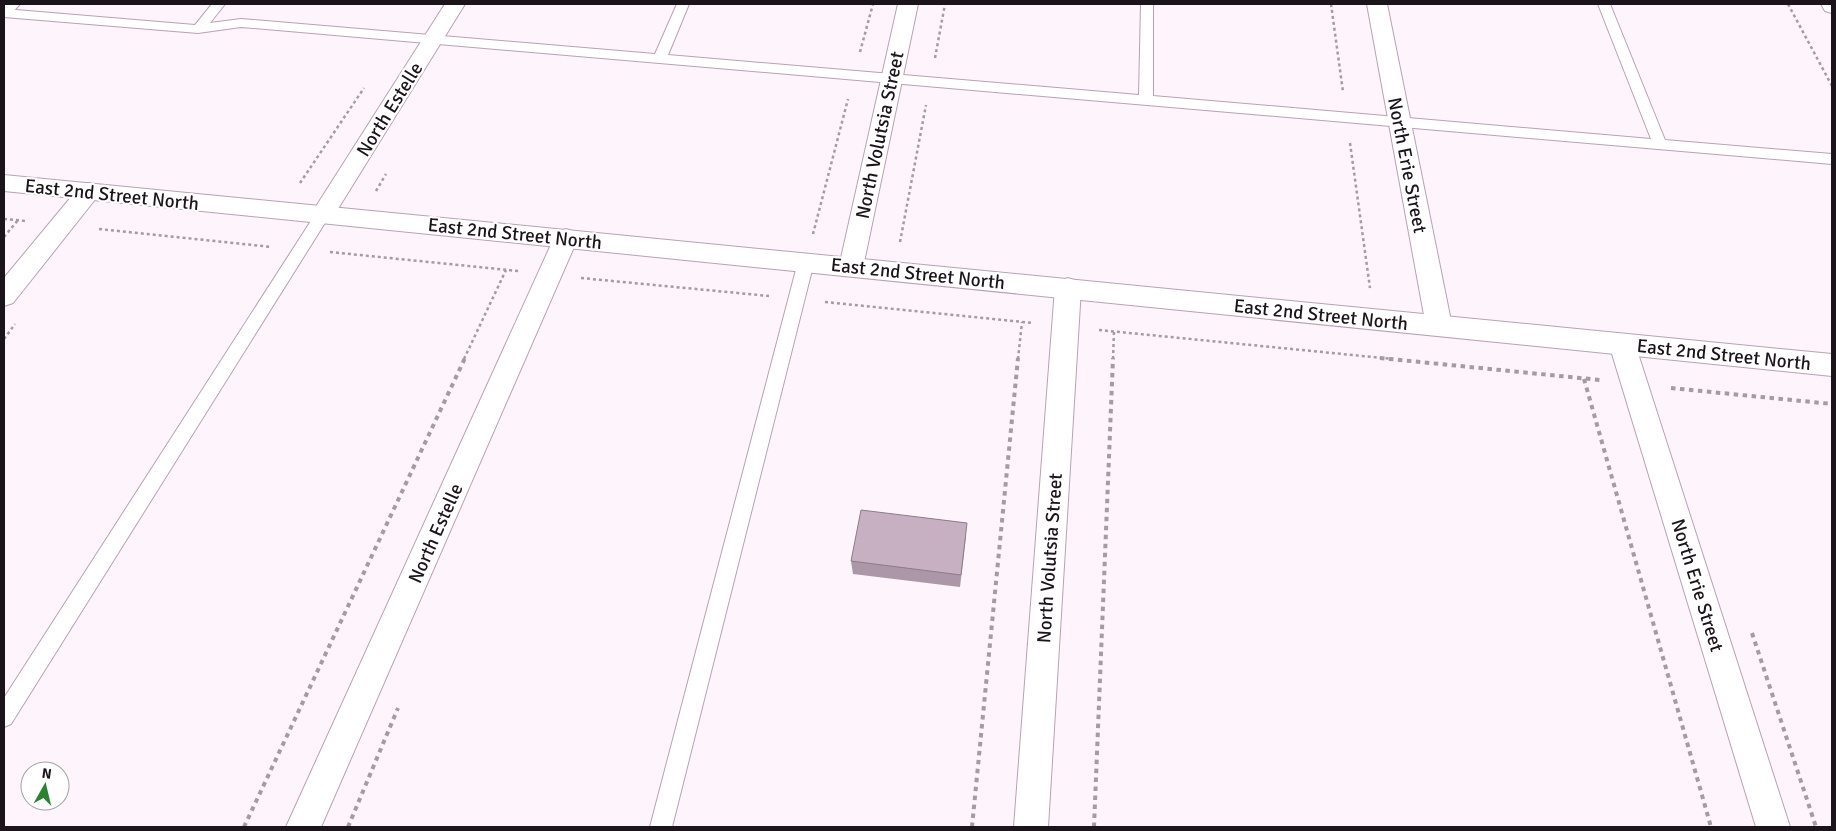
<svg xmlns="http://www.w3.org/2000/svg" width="1836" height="831" font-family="Signika,sans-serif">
<rect width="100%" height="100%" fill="#fef4fc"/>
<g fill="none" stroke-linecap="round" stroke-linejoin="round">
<defs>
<path id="service" d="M 212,4 L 225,4 L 210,23 L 241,19 L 655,54 L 677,4 L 689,4 L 668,55 L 1139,95 L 1141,4 L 1153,4 L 1153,96 L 1651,139 L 1598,4 L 1610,4 L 1665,140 L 1832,154 L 1832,164 L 241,27 L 198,33 L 4,17 L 4,9 L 195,25 Z
M 323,208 L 328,210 L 331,214 L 328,218 L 11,724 L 4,727 L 4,698 L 318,210 Z
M 806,256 L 812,258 L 814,262 L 672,827 L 650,827 L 798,262 L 800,258 Z"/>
<path id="minor" d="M 4,4 L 20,4 L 11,14 L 4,16 Z
M 445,4 L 465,4 L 331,220 L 323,223 L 315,220 L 311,214 L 315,208 Z
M 898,4 L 918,4 L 863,267 L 860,274 L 851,276 L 842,274 L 839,267 Z
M 1367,4 L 1387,4 L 1452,326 L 1448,333 L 1439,336 L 1430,333 L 1426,326 Z
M 1821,4 L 1832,4 L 1832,13 L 1825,11 Z
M 89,183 L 97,185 L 101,191 L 97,197 L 13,303 L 4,306 L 4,278 L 81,185 Z
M 566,229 L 575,232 L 578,238 L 321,827 L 286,827 L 554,238 L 557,232 Z
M 1068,278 L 1077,281 L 1081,288 L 1048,827 L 1014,827 L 1055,288 L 1059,281 Z
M 1622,334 L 1631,337 L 1635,344 L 1790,827 L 1756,827 L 1609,344 L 1613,337 Z"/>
<path id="tertiary" d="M 4,175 L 1832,354 L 1832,376 L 4,191 Z"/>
</defs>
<use href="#service" stroke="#b9a1b4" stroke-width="2"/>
<use href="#minor" stroke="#b9a1b4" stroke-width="2"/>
<use href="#tertiary" stroke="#b9a1b4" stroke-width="2"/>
<path stroke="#a49ba3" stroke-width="2.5" stroke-dasharray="3 3" stroke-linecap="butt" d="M 1331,4 L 1343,92
M 1788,4 L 1832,86
M 860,52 L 873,4
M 935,58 L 945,4
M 1350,143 L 1370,288
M 300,183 L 364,88
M 376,191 L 386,174
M 4,219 L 26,221
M 99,229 L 272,247
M 813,234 L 848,99
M 4,237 L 18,220
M 900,242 L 926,105
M 330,252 L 518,271
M 581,278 L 769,296
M 825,302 L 1033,323
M 1099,330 L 1393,359
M 4,339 L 15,324
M 464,359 L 506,270
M 1018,359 L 1022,322
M 1113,359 L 1114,331"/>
<path stroke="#a49ba3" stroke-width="4" stroke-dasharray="4.5 4.5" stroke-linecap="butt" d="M 1380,358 L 1600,380
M 1584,379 L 1711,827
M 1671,388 L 1832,404
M 1752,633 L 1816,827
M 244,827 L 465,358
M 348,827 L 398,708
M 972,827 L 1018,358
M 1094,827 L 1113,358"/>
<use href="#service" fill="#fff" fill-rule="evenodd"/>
<use href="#minor" fill="#fff" fill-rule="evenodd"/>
<use href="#tertiary" fill="#fff" fill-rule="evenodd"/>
</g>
<path fill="#ac97a8" d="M 966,536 L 960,587 L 853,574 L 851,561 Z"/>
<path fill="#c8b0c3" stroke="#8c7b88" d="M 861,510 L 967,523 L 961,575 L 851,561 Z"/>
<g text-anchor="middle" stroke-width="4.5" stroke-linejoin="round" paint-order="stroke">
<g font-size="19" fill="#1c141b" stroke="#fff">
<text transform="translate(389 109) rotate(-58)" y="7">North Estelle</text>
<text transform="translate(879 135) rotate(-78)" y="7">North Volutsia Street</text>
<text transform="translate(1408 165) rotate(79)" y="7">North Erie Street</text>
<text transform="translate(112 194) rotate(6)" y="7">East 2nd Street North</text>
<text transform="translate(515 233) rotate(6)" y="7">East 2nd Street North</text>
<text transform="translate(918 273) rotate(6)" y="7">East 2nd Street North</text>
<text transform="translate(1321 314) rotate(6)" y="7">East 2nd Street North</text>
<text transform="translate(1724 354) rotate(6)" y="7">East 2nd Street North</text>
<text transform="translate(435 533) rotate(-66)" y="7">North Estelle</text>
<text transform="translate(1049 558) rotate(-86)" y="7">North Volutsia Street</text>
<text transform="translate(1698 585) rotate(73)" y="7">North Erie Street</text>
</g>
</g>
<rect width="1836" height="831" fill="none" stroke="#1c141b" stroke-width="10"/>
<g transform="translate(45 786) rotate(8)"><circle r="24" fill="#ffffff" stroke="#a4a1a4"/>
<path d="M0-4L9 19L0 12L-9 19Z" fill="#2b8231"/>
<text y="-8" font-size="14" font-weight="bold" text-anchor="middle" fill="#1c141b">N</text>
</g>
</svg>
